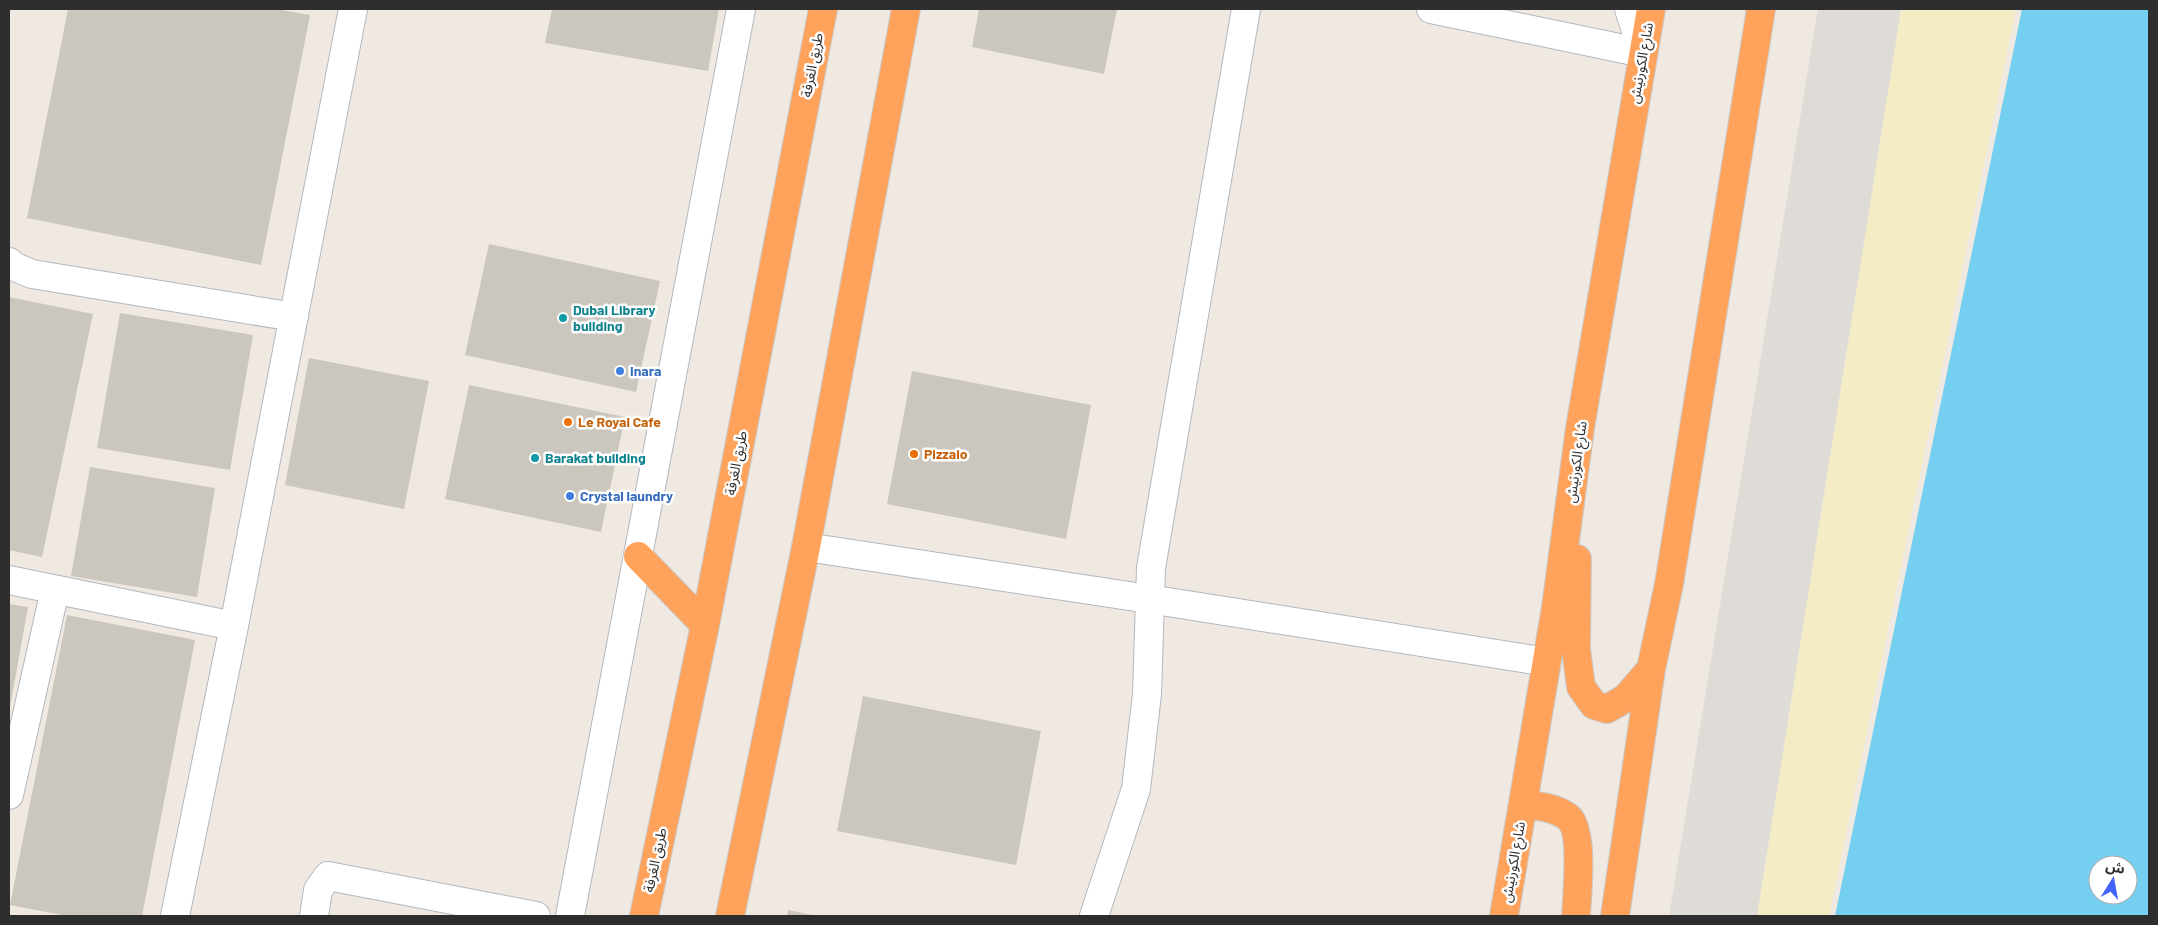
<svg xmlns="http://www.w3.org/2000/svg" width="2158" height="925" font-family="Barlow,'Noto Sans Arabic',sans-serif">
<rect width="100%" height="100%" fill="#efe9e1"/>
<path fill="#f3ecc5" d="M 1901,9 L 2016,9 L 1829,916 L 1757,916 Z"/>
<path fill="#dfdcd8" d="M 1818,9 L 1901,9 L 1757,916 L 1669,916 Z"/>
<path fill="#75cff0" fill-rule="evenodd" d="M 2022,9 L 2149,9 L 2149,916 L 1835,916 ZM 2098,865 L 2128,865 L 2128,895 L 2098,895 Z"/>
<path fill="#cbc7bf" d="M 68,9 L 276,9 L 310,15 L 261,265 L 27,218 Z
M 552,9 L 719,9 L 708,71 L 545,43 Z
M 979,9 L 1117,9 L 1104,74 L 972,47 Z
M 489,244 L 660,281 L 636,392 L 465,355 Z
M 9,297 L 93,314 L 42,557 L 9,550 Z
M 120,313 L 253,335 L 230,470 L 97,448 Z
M 309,358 L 429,381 L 404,509 L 285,485 Z
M 912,371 L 1091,405 L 1066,539 L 887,504 Z
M 469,385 L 625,417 L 601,532 L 445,499 Z
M 90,467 L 215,488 L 197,597 L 71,576 Z
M 9,604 L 28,607 L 10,707 L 9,706 Z
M 67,615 L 195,640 L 142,916 L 67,916 L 10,905 Z
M 863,696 L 1041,731 L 1016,865 L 837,831 Z
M 788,910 L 812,915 L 812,916 L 787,916 Z"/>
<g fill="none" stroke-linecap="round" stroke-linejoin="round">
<defs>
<path id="minor" d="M 1431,9 L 1643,53 L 1629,9
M 9,262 L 13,266 L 32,274 L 294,317
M 806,547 L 1149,599 L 1547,662
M 9,580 L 234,626
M 9,795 L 55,590
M 175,916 L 234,626 L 353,9
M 314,916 L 318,890 L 328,876 L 536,916
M 570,916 L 741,9
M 1094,916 L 1136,789 L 1147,694 L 1151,568 L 1246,9"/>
<path id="highway" d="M 638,556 L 705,625
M 1577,559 L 1576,649 L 1581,687 L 1594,705 L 1607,709 L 1626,698 L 1651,669
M 1523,805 C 1539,806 1554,807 1568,817 C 1584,830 1577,895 1576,916
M 644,916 L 705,625 L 823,9
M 730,916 L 806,547 L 906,9
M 1504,916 L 1556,607 L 1580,428 L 1651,9
M 1615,916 L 1651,669 L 1669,584 L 1761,9"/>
</defs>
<use href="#minor" stroke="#b4b7c1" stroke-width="30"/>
<use href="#highway" stroke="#c9c9c9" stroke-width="30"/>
<use href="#minor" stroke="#fff" stroke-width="28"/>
<use href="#highway" stroke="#ffa35c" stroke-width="28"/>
</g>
<g fill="#0f9aa8" stroke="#fff" stroke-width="2">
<circle cx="563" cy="318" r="5"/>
<circle cx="535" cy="458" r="5"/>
</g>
<g fill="#3f7fe0" stroke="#fff" stroke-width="2">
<circle cx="620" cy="371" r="5"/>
<circle cx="570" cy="496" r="5"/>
</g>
<g fill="#e8710a" stroke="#fff" stroke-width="2">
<circle cx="568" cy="422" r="5"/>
<circle cx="914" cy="454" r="5"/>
</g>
<g text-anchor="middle" stroke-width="5" stroke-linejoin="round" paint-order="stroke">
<g font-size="14" fill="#2e2e2e" stroke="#fff">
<text transform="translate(1641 63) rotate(-80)" y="5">شارع الكورنيش</text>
<text transform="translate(812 65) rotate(-79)" y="5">طريق الغرفة</text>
<text transform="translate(1576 462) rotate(-82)" y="5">شارع الكورنيش</text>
<text transform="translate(736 463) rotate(-79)" y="5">طريق الغرفة</text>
<text transform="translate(655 860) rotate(-78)" y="5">طريق الغرفة</text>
<text transform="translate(1513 862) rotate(-80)" y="5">شارع الكورنيش</text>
</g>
<g font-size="14" font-weight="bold" fill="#0d838f" stroke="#fff" text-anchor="start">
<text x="573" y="315">Dubai Library<tspan x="573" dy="16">building</tspan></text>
<text x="545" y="463">Barakat building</text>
</g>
<g font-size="14" font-weight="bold" fill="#366cbe" stroke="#fff" text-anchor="start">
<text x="630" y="376">Inara</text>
<text x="580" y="501">Crystal laundry</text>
</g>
<g font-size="14" font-weight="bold" fill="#c56008" stroke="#fff" text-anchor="start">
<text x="578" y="427">Le Royal Cafe</text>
<text x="924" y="459">Pizzaio</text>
</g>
</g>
<rect width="2158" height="925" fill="none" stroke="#2e2e2e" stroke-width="20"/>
<g transform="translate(2113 880) rotate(11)"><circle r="24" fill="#ffffff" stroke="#ababab"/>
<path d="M0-4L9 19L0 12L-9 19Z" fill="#4264fb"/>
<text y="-8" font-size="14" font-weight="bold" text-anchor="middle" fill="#2e2e2e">ش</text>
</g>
</svg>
